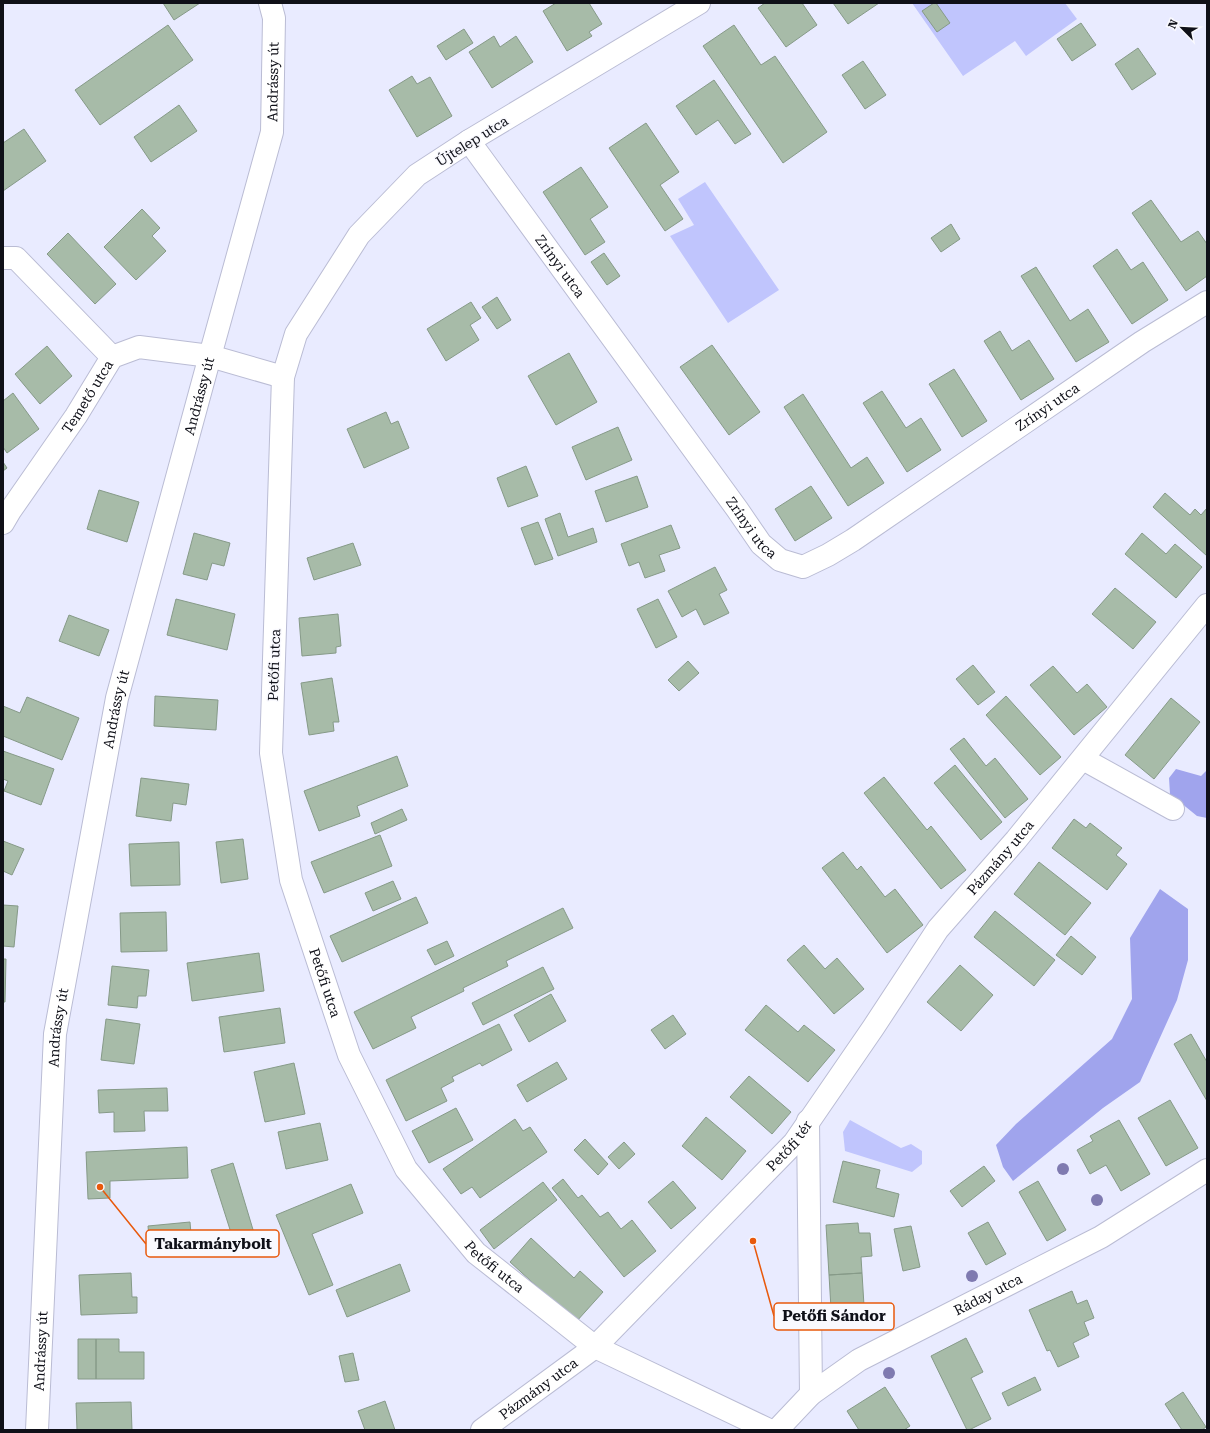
<svg xmlns="http://www.w3.org/2000/svg" width="1210" height="1433" font-family="'Roboto Serif',serif">
<rect width="100%" height="100%" fill="#e9ebff"/>
<path fill="#c0c5fd" d="M 912,3 L 1065,3 L 1077,19 L 1026,56 L 1015,41 L 963,76 Z
M 705,182 L 779,290 L 728,323 L 670,236 L 694,225 L 678,199 Z
M 850,1120 L 901,1148 L 911,1144 L 922,1151 L 922,1164 L 912,1172 L 845,1151 L 843,1132 Z"/>
<path fill="#a0a4ed" d="M 1176,769 L 1201,776 L 1207,770 L 1207,818 L 1197,816 L 1170,794 L 1169,778 Z
M 1160,889 L 1188,909 L 1188,960 L 1177,1000 L 1140,1082 L 1103,1108 L 1013,1181 L 1003,1167 L 996,1145 L 1016,1124 L 1112,1039 L 1132,999 L 1130,938 Z"/>
<path fill="#a7bba8" stroke="#869a88" d="M 163,3 L 200,3 L 174,20 Z
M 556,3 L 589,3 L 602,24 L 589,32 L 592,36 L 567,51 L 543,11 Z
M 765,3 L 802,3 L 817,25 L 786,47 L 758,8 Z
M 833,3 L 879,3 L 848,24 Z
M 934,3 L 936,3 L 950,23 L 937,32 L 922,11 Z
M 1081,23 L 1096,45 L 1072,61 L 1057,39 Z
M 168,25 L 193,60 L 100,125 L 75,90 Z
M 734,25 L 761,65 L 775,56 L 827,132 L 783,163 L 703,46 Z
M 464,29 L 473,43 L 446,60 L 437,46 Z
M 494,36 L 500,47 L 516,36 L 533,62 L 492,88 L 469,52 Z
M 1138,48 L 1156,74 L 1132,90 L 1115,64 Z
M 863,61 L 886,95 L 865,109 L 842,75 Z
M 412,76 L 417,84 L 430,77 L 452,116 L 417,137 L 389,90 Z
M 714,80 L 751,134 L 735,144 L 718,120 L 696,135 L 676,106 Z
M 179,105 L 197,131 L 151,162 L 134,137 Z
M 646,123 L 679,172 L 660,185 L 683,219 L 665,231 L 609,148 Z
M 24,129 L 46,161 L 3,191 L 3,143 Z
M 581,167 L 608,207 L 590,219 L 605,242 L 585,255 L 543,192 Z
M 1151,200 L 1181,242 L 1198,231 L 1207,244 L 1207,276 L 1186,291 L 1132,213 Z
M 142,209 L 160,228 L 152,236 L 166,251 L 136,280 L 104,247 Z
M 951,224 L 960,239 L 941,252 L 931,238 Z
M 68,233 L 116,284 L 95,304 L 47,254 Z
M 1117,249 L 1131,270 L 1143,262 L 1168,300 L 1132,324 L 1093,266 Z
M 604,253 L 620,276 L 607,285 L 591,262 Z
M 1036,267 L 1070,321 L 1088,309 L 1109,342 L 1076,362 L 1021,276 Z
M 497,297 L 511,320 L 497,329 L 482,307 Z
M 471,302 L 481,318 L 470,325 L 479,340 L 446,361 L 427,329 Z
M 1000,331 L 1012,351 L 1029,340 L 1054,379 L 1021,400 L 984,341 Z
M 712,345 L 760,412 L 729,435 L 680,367 Z
M 47,346 L 72,376 L 40,404 L 15,374 Z
M 569,353 L 597,402 L 556,425 L 528,376 Z
M 954,369 L 987,421 L 962,437 L 929,384 Z
M 882,391 L 906,428 L 921,418 L 941,450 L 907,472 L 863,403 Z
M 13,393 L 39,429 L 7,453 L 3,447 L 3,401 Z
M 803,394 L 851,468 L 867,457 L 884,483 L 848,506 L 784,407 Z
M 386,412 L 391,424 L 398,421 L 409,448 L 364,468 L 347,429 Z
M 618,427 L 632,460 L 586,480 L 572,447 Z
M 3,462 L 7,468 L 3,471 Z
M 526,466 L 538,496 L 508,507 L 497,478 Z
M 637,476 L 648,507 L 606,522 L 595,491 Z
M 811,486 L 832,518 L 795,541 L 775,509 Z
M 99,490 L 139,502 L 127,542 L 87,529 Z
M 1165,493 L 1190,515 L 1195,509 L 1201,515 L 1207,508 L 1207,556 L 1153,507 Z
M 560,513 L 568,537 L 593,528 L 597,542 L 558,556 L 545,519 Z
M 538,522 L 553,559 L 535,565 L 521,528 Z
M 671,525 L 680,548 L 659,555 L 665,571 L 645,578 L 639,562 L 629,566 L 621,544 Z
M 194,533 L 230,543 L 224,566 L 212,563 L 207,580 L 183,574 Z
M 1142,533 L 1166,554 L 1175,544 L 1202,567 L 1176,598 L 1125,554 Z
M 353,543 L 361,565 L 314,580 L 307,558 Z
M 715,567 L 727,590 L 719,594 L 729,613 L 704,625 L 696,609 L 682,617 L 668,591 Z
M 1115,588 L 1156,622 L 1133,649 L 1092,614 Z
M 176,599 L 235,614 L 227,650 L 167,635 Z
M 658,599 L 677,637 L 656,648 L 637,609 Z
M 338,614 L 341,646 L 336,647 L 336,653 L 302,656 L 299,618 Z
M 69,615 L 109,630 L 99,656 L 59,641 Z
M 688,661 L 699,673 L 679,691 L 668,680 Z
M 973,665 L 995,692 L 978,705 L 956,679 Z
M 1053,666 L 1077,693 L 1087,684 L 1107,707 L 1074,735 L 1030,685 Z
M 332,678 L 339,722 L 333,722 L 334,731 L 309,735 L 301,683 Z
M 155,696 L 218,700 L 216,730 L 154,726 Z
M 1006,696 L 1061,757 L 1040,775 L 986,715 Z
M 27,697 L 79,718 L 62,760 L 3,736 L 3,706 L 20,713 Z
M 1171,698 L 1200,722 L 1154,779 L 1125,755 Z
M 964,738 L 986,766 L 995,758 L 1028,799 L 1005,818 L 950,749 Z
M 3,751 L 54,769 L 41,805 L 4,791 L 8,781 L 3,779 Z
M 397,756 L 408,786 L 357,806 L 360,816 L 319,831 L 304,791 Z
M 955,765 L 1002,822 L 981,840 L 934,783 Z
M 884,777 L 927,830 L 931,826 L 966,870 L 941,889 L 864,793 Z
M 141,778 L 189,784 L 186,805 L 173,803 L 171,821 L 136,816 Z
M 402,809 L 407,820 L 375,834 L 371,823 Z
M 1074,819 L 1086,828 L 1090,823 L 1122,848 L 1116,855 L 1127,864 L 1107,890 L 1052,848 Z
M 380,835 L 392,866 L 324,893 L 311,862 Z
M 243,839 L 248,879 L 221,883 L 216,842 Z
M 3,841 L 24,849 L 12,875 L 3,871 Z
M 179,842 L 180,885 L 131,886 L 129,844 Z
M 843,852 L 857,870 L 861,866 L 885,897 L 895,889 L 923,925 L 887,953 L 822,868 Z
M 1039,862 L 1091,903 L 1065,935 L 1014,894 Z
M 393,881 L 401,899 L 373,911 L 365,893 Z
M 416,897 L 428,923 L 342,962 L 330,936 Z
M 3,905 L 18,906 L 14,947 L 3,946 Z
M 563,908 L 573,928 L 506,961 L 508,966 L 463,988 L 464,991 L 411,1017 L 416,1028 L 373,1049 L 354,1012 Z
M 995,911 L 1055,960 L 1034,986 L 974,937 Z
M 166,912 L 167,951 L 121,952 L 120,913 Z
M 1071,936 L 1096,957 L 1082,975 L 1056,955 Z
M 447,941 L 454,956 L 435,965 L 427,950 Z
M 804,945 L 825,969 L 837,958 L 864,989 L 834,1014 L 787,960 Z
M 259,953 L 264,991 L 192,1001 L 187,963 Z
M 3,959 L 6,959 L 5,1002 L 3,1002 Z
M 960,965 L 993,995 L 961,1031 L 927,1002 Z
M 112,966 L 149,970 L 146,996 L 138,996 L 137,1008 L 108,1005 Z
M 543,967 L 554,989 L 483,1025 L 472,1003 Z
M 551,994 L 566,1021 L 529,1042 L 514,1015 Z
M 766,1005 L 798,1032 L 804,1025 L 835,1050 L 808,1082 L 745,1030 Z
M 280,1008 L 285,1043 L 224,1052 L 219,1017 Z
M 673,1015 L 686,1034 L 665,1049 L 651,1030 Z
M 106,1019 L 140,1024 L 134,1064 L 101,1060 Z
M 499,1024 L 512,1050 L 482,1066 L 480,1063 L 452,1077 L 454,1081 L 441,1088 L 447,1101 L 406,1121 L 386,1080 Z
M 1191,1034 L 1207,1062 L 1207,1101 L 1174,1044 Z
M 557,1062 L 567,1079 L 527,1102 L 517,1085 Z
M 294,1063 L 305,1114 L 265,1122 L 254,1072 Z
M 749,1076 L 791,1112 L 772,1134 L 730,1097 Z
M 167,1088 L 168,1111 L 144,1111 L 145,1131 L 114,1132 L 114,1112 L 99,1113 L 98,1090 Z
M 1170,1100 L 1198,1148 L 1166,1166 L 1138,1118 Z
M 456,1108 L 473,1140 L 429,1163 L 412,1131 Z
M 706,1117 L 746,1151 L 722,1180 L 682,1146 Z
M 515,1119 L 523,1131 L 530,1127 L 547,1152 L 480,1198 L 472,1187 L 461,1194 L 443,1169 Z
M 1119,1120 L 1150,1174 L 1121,1191 L 1106,1165 L 1090,1174 L 1077,1150 L 1093,1141 L 1090,1136 Z
M 320,1123 L 328,1160 L 286,1169 L 278,1132 Z
M 585,1139 L 608,1164 L 598,1175 L 574,1150 Z
M 624,1142 L 635,1154 L 619,1169 L 608,1157 Z
M 187,1147 L 188,1178 L 110,1181 L 110,1198 L 88,1199 L 86,1152 Z
M 843,1161 L 880,1170 L 876,1188 L 899,1194 L 894,1217 L 833,1202 Z
M 233,1163 L 254,1233 L 233,1239 L 211,1170 Z
M 984,1166 L 995,1181 L 962,1207 L 950,1191 Z
M 563,1179 L 578,1198 L 582,1195 L 600,1217 L 608,1212 L 621,1229 L 632,1220 L 656,1251 L 624,1277 L 552,1188 Z
M 673,1181 L 696,1208 L 671,1229 L 648,1202 Z
M 1038,1181 L 1066,1230 L 1047,1241 L 1019,1192 Z
M 543,1182 L 557,1200 L 494,1249 L 480,1230 Z
M 351,1184 L 363,1213 L 312,1234 L 333,1285 L 309,1295 L 276,1215 Z
M 190,1222 L 192,1246 L 150,1249 L 148,1226 Z
M 988,1222 L 1006,1254 L 986,1265 L 968,1233 Z
M 858,1223 L 859,1233 L 870,1233 L 872,1256 L 861,1257 L 862,1273 L 829,1275 L 826,1225 Z
M 911,1226 L 920,1267 L 903,1271 L 894,1229 Z
M 531,1238 L 574,1278 L 580,1271 L 603,1292 L 576,1322 L 510,1262 Z
M 400,1264 L 410,1291 L 347,1317 L 336,1290 Z
M 131,1273 L 132,1297 L 137,1297 L 137,1313 L 81,1315 L 79,1275 Z
M 862,1273 L 865,1322 L 832,1325 L 829,1275 Z
M 1072,1291 L 1077,1304 L 1087,1300 L 1094,1318 L 1084,1322 L 1089,1335 L 1073,1343 L 1079,1357 L 1058,1367 L 1050,1350 L 1047,1351 L 1029,1310 Z
M 966,1338 L 983,1372 L 971,1378 L 991,1419 L 969,1430 L 967,1430 L 931,1356 Z
M 78,1339 L 96,1339 L 96,1379 L 78,1379 Z
M 96,1339 L 119,1339 L 119,1352 L 144,1352 L 144,1379 L 96,1379 Z
M 353,1353 L 359,1380 L 345,1382 L 339,1356 Z
M 1035,1377 L 1041,1390 L 1008,1406 L 1002,1393 Z
M 885,1387 L 910,1426 L 904,1430 L 859,1430 L 847,1411 Z
M 1183,1392 L 1206,1427 L 1202,1430 L 1182,1430 L 1165,1404 Z
M 385,1401 L 395,1430 L 365,1430 L 358,1411 Z
M 131,1402 L 132,1430 L 77,1430 L 76,1403 Z"/>
<g fill="none" stroke-linecap="round" stroke-linejoin="round">
<defs>
<g id="minor">
<path id="s1" d="M 699,3 L 469,141 L 417,175 L 359,235 L 296,334 L 283,377 L 271,753 L 291,880 L 349,1055 L 406,1169 L 476,1253 L 595,1347 L 769,1430"/>
<path id="s2" d="M 469,141 L 737,509 L 761,544 L 780,560 L 803,567 L 828,555 L 853,540 L 1142,342 L 1207,302"/>
<path d="M 3,258 L 16,258 L 112,357"/>
<path id="s3" d="M 3,523 L 10,511 L 76,416 L 112,357 L 139,347 L 210,356 L 283,377"/>
<path d="M 1083,759 L 1173,809"/>
<path d="M 808,1121 L 811,1394"/>
<path id="s4" d="M 482,1430 L 595,1347 L 794,1143 L 873,1028 L 938,929 L 1016,840 L 1207,605"/>
<path id="s5" d="M 777,1430 L 811,1394 L 859,1360 L 1101,1237 L 1207,1170"/>
</g>
<g id="major">
<path id="s6" d="M 37,1430 L 55,1034 L 117,698 L 210,356 L 272,132 L 274,18 L 270,3"/>
</g>
</defs>
<use href="#minor" stroke="#babcd4" stroke-width="24"/>
<use href="#major" stroke="#babcd4" stroke-width="24"/>
<use href="#minor" stroke="#fff" stroke-width="22"/>
<use href="#major" stroke="#fff" stroke-width="22"/>
</g>
<g fill="#7f7ab0">
<circle cx="1063" cy="1169" r="6"/>
<circle cx="1097" cy="1200" r="6"/>
<circle cx="972" cy="1276" r="6"/>
<circle cx="889" cy="1373" r="6"/>
</g>
<g text-anchor="middle" stroke-width="3" stroke-linejoin="round" paint-order="stroke">
<g font-size="14" fill="#0f1018" stroke="#f9f9fe">
<text dy="5" stroke="none"><textPath href="#s6" startOffset="1375">Andrássy út</textPath></text>
<text transform="translate(472 141) rotate(-32)" y="5">Újtelep utca</text>
<text dy="5" stroke="none"><textPath href="#s2" startOffset="155">Zrínyi utca</textPath></text>
<text dy="5" stroke="none"><textPath href="#s6" startOffset="1051">Andrássy út</textPath></text>
<text dy="5" stroke="none"><textPath href="#s3" startOffset="152">Temető utca</textPath></text>
<text dy="5" stroke="none"><textPath href="#s2" startOffset="839">Zrínyi utca</textPath></text>
<text dy="5" stroke="none"><textPath href="#s2" startOffset="479">Zrínyi utca</textPath></text>
<text transform="translate(274 665) rotate(-88)" y="5">Petőfi utca</text>
<text dy="5" stroke="none"><textPath href="#s6" startOffset="727">Andrássy út</textPath></text>
<text dy="5" stroke="none"><textPath href="#s4" startOffset="778">Pázmány utca</textPath></text>
<text dy="5" stroke="none"><textPath href="#s1" startOffset="1189">Petőfi utca</textPath></text>
<text dy="5" stroke="none"><textPath href="#s6" startOffset="403">Andrássy út</textPath></text>
<text dy="5" stroke="none"><textPath href="#s4" startOffset="420">Petőfi tér</textPath></text>
<text dy="5" stroke="none"><textPath href="#s1" startOffset="1525">Petőfi utca</textPath></text>
<text dy="5" stroke="none"><textPath href="#s5" startOffset="253">Ráday utca</textPath></text>
<text dy="5" stroke="none"><textPath href="#s6" startOffset="79">Andrássy út</textPath></text>
<text dy="5" stroke="none"><textPath href="#s4" startOffset="70">Pázmány utca</textPath></text>
</g>
</g>
<path fill="none" stroke="#e8590c" stroke-width="1.5" d="M100 1187L146 1244M753 1241L774 1316"/>
<g fill="#e8590c" stroke="#f9f9fe" stroke-width="1.5">
<circle cx="100" cy="1187" r="4"/>
<circle cx="753" cy="1241" r="4"/>
</g>
<g fill="#f9f9fe" stroke="#e8590c" stroke-width="1.5">
<rect x="146" y="1230" width="133" height="27" rx="4"/>
<rect x="774" y="1303" width="120" height="27" rx="4"/>
</g>
<g font-size="15" text-anchor="middle" font-weight="bold" fill="#0f1018">
<text x="213" y="1249">Takarmánybolt</text>
<text x="834" y="1321">Petőfi Sándor</text>
</g>
<rect width="1210" height="1433" fill="none" stroke="#0f1018" stroke-width="8"/>
<g transform="translate(1182 28) rotate(294)" stroke="#f9f9fe" stroke-width="3" paint-order="stroke">
<path d="M0-3L7 15L0 10L-7 15Z" fill="#0f1018"/>
<text y="-6" font-size="11" font-weight="bold" text-anchor="middle" fill="#0f1018">N</text>
</g>
</svg>
